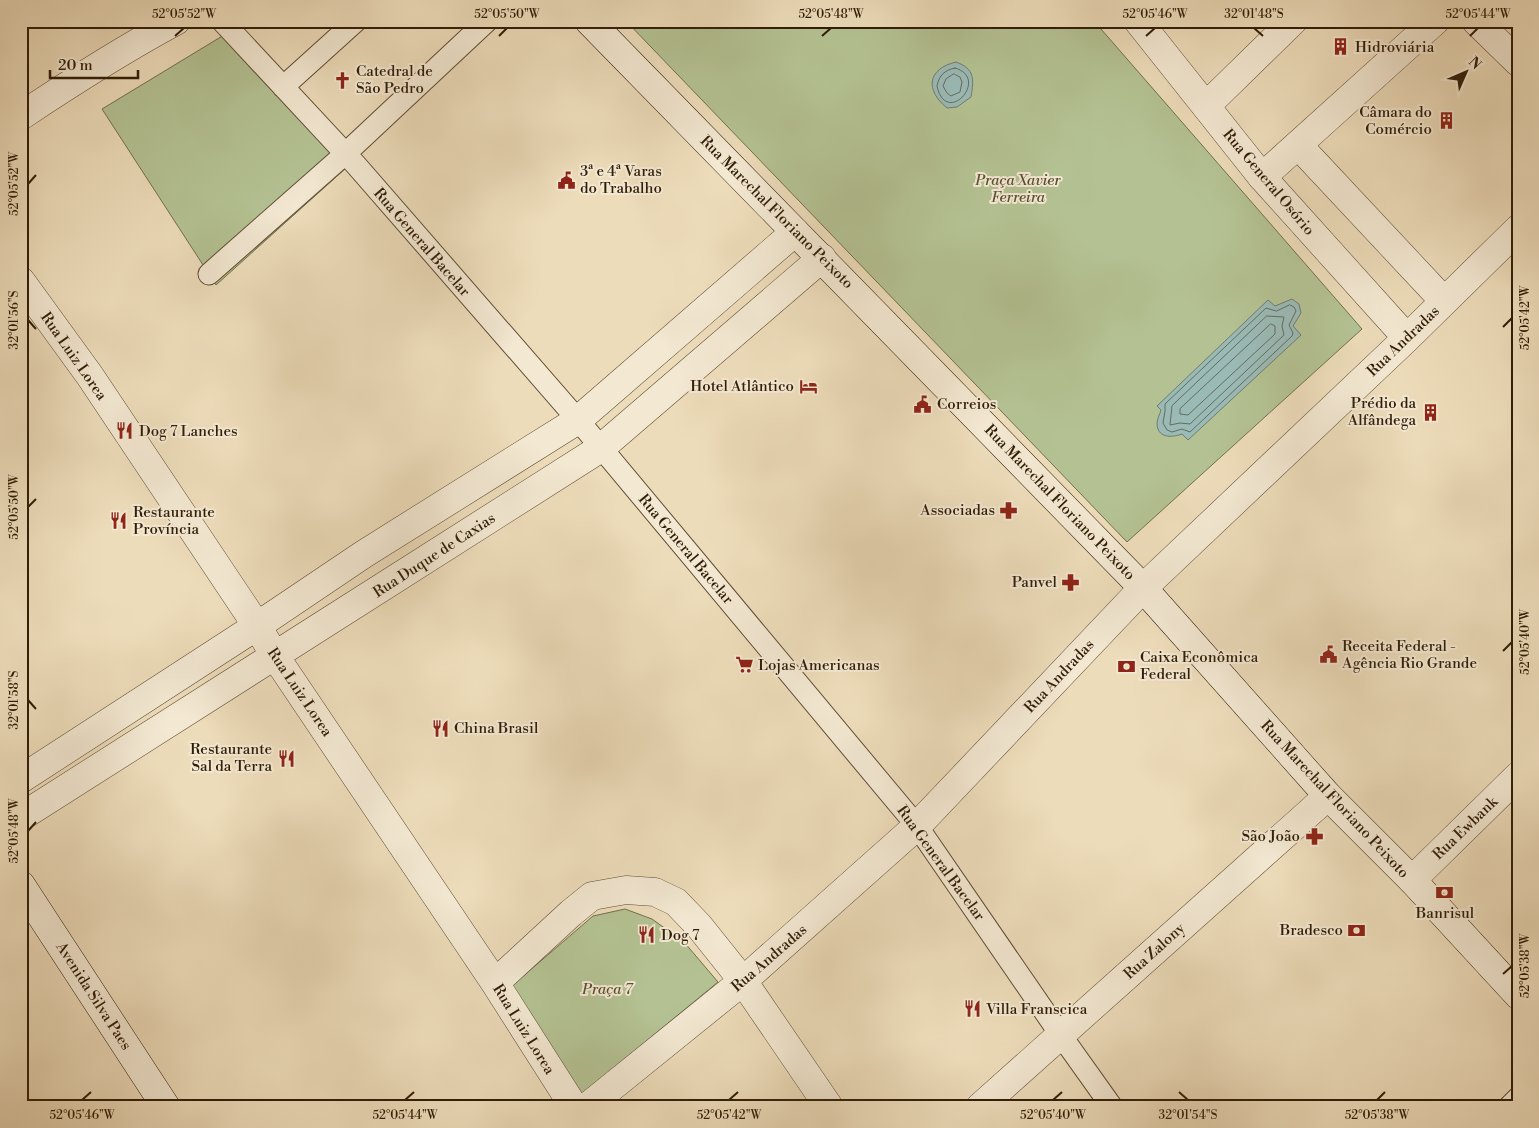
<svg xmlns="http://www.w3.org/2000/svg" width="1539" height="1128" font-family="'Libre Bodoni',serif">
<rect width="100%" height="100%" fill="#eddcba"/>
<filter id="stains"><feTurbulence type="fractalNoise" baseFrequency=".004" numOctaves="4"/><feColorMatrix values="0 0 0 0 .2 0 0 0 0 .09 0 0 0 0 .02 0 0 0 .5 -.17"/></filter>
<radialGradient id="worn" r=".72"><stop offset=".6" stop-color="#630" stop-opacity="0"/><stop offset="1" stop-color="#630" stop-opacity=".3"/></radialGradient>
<path fill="#b4c293" stroke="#72704d" d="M 626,21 L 1094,21 L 1362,329 L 1127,542 Z
M 224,35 L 346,168 L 216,285 L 102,109 Z
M 625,909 L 652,919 L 684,942 L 718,982 L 582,1094 L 507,990 L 593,916 Z"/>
<path fill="#9abab6" stroke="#707b70" d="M 956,62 C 975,69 974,79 971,97 L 957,107 L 947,108 C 925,90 927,69 956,62 Z
M 1292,299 L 1299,304 L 1301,313 L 1293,326 L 1301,335 L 1188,440 L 1182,434 C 1171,438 1157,438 1157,423 C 1157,419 1160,414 1161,410 L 1157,406 L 1268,300 L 1275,306 Z"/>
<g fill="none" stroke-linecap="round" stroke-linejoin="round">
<path stroke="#656c5e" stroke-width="1" d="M 955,68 C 991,78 946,128 937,86 C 939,75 945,70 955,68 Z
M 954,74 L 960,77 L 962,82 L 960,92 L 951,96 L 947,93 L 943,86 L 946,79 Z
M 1290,305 L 1294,307 L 1296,311 L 1289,325 L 1293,333 L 1292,336 L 1190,432 L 1182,429 L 1172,432 L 1167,430 L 1163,423 L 1165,411 L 1165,404 L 1266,308 L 1276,311 Z
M 1267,316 L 1284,317 L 1282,326 L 1284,335 L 1190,424 L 1180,423 L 1170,425 L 1172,406 Z
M 1271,324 L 1275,326 L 1275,334 L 1188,415 L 1180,414 L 1180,409 Z"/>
<defs>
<path id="pedestrian" d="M 222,21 L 356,165 L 578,420 L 917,826 L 1060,1034 L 1112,1107
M 283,87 L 356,21
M 209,274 L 345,154 L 487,21
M 1509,1107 L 1518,1098"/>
<path id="minor" d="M 1206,106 L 1293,21
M 1298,145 L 1444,301
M 1262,177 L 1407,338
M 21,281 L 90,376 L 257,626 L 275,656 L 495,983 L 574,1107
M 21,779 L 257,626 L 364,554 L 578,420 L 795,232
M 21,817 L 601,448 L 822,258
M 1412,880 L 1518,776
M 495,983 L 571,913 L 592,896 L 626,890 L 655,892 L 676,902 L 699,926 L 743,981 L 829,1107
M 587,1107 L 743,981 L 917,826 L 1143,588 L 1407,338 L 1518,229
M 980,1107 L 1328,796"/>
<path id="tertiary" d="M 1138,21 L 1262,177 L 1435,21
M 1476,21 L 1518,62
M 21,116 C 72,82 122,50 176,21"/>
<path id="secondary" d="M 589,21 L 1143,588 L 1328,796 L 1412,880 L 1518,995
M 21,885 L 166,1107"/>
</defs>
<use href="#pedestrian" stroke="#5f4d34" stroke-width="23"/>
<use href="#minor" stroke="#5f4d34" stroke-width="29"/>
<use href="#tertiary" stroke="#5f4d34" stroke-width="29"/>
<use href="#secondary" stroke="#301d07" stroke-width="29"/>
<use href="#pedestrian" stroke="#f3e8d2" stroke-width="21"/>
<use href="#minor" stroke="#f3e8d2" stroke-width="28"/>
<use href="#tertiary" stroke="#f3e8d2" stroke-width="28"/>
<use href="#secondary" stroke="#f3e8d2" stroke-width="28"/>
</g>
<path fill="none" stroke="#301d07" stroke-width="2" d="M 1254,28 L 1263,36M 175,36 L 184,28M 499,36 L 507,28M 822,36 L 831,28M 1146,36 L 1155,28M 1470,36 L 1478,28M 28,184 L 36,175M 28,320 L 36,329M 1503,327 L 1512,318M 28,507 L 36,499M 1503,651 L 1512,642M 28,700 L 36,709M 28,831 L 36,822M 1503,974 L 1512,966M 1179,1092 L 1188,1100M 82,1100 L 91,1092M 405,1100 L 414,1092M 729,1100 L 738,1092M 1053,1100 L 1062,1092M 1377,1100 L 1385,1092"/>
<defs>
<symbol id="building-bare" viewBox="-9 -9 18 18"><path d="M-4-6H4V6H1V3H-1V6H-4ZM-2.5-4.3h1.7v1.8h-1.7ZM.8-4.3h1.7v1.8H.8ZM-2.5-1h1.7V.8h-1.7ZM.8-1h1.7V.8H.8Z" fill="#8f2418" stroke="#f3e8d2" stroke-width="2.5" paint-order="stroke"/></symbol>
<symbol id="church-bare" viewBox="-9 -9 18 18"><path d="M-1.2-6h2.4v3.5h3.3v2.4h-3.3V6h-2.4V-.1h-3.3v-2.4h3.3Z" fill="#8f2418" stroke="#f3e8d2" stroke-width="2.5" paint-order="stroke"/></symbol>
<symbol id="civic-bare" viewBox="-9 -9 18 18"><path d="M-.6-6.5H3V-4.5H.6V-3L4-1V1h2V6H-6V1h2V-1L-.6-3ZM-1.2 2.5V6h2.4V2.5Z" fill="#8f2418" stroke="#f3e8d2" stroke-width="2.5" paint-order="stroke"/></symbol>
<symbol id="hotel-bare" viewBox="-9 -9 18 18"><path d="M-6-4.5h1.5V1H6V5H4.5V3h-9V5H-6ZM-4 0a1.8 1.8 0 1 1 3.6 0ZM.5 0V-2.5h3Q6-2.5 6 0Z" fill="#8f2418" stroke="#f3e8d2" stroke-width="2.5" paint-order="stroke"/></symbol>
<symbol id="restaurant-bare" viewBox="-9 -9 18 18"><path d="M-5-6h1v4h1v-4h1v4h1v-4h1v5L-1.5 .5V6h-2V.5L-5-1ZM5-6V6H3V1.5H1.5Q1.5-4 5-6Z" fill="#8f2418" stroke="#f3e8d2" stroke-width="2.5" paint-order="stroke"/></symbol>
<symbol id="pharmacy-bare" viewBox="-9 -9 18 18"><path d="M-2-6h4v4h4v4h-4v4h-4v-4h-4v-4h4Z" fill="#8f2418" stroke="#f3e8d2" stroke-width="2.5" paint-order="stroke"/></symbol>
<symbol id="supermarket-bare" viewBox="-9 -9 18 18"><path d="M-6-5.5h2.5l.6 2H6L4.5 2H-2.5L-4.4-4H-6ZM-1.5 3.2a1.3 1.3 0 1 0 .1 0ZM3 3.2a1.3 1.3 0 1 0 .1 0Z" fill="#8f2418" stroke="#f3e8d2" stroke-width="2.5" paint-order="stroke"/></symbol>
<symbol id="bank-bare" viewBox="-9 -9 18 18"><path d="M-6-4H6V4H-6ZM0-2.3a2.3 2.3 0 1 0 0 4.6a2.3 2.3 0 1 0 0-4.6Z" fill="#8f2418" stroke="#f3e8d2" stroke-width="2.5" paint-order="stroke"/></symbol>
</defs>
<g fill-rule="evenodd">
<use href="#building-bare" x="1328" y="34" width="25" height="25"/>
<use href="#church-bare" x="330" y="68" width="25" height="25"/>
<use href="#building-bare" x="1434" y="108" width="25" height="25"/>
<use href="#civic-bare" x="554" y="168" width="25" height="25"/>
<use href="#hotel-bare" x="796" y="374" width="25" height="25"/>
<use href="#civic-bare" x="910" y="392" width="25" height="25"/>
<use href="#building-bare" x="1418" y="400" width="25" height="25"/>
<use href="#restaurant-bare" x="112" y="418" width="25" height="25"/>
<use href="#pharmacy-bare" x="996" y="498" width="25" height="25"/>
<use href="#restaurant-bare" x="106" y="508" width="25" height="25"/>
<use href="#pharmacy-bare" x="1058" y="570" width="25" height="25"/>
<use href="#civic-bare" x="1316" y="642" width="25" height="25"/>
<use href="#supermarket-bare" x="732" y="652" width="25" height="25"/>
<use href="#bank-bare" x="1114" y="654" width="25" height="25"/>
<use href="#restaurant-bare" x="428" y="716" width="25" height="25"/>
<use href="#restaurant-bare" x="274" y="746" width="25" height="25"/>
<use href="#pharmacy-bare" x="1302" y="824" width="25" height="25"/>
<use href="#bank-bare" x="1432" y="880" width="25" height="25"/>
<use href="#bank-bare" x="1344" y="918" width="25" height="25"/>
<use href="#restaurant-bare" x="634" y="922" width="25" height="25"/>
<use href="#restaurant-bare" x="960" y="996" width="25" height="25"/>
</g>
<g text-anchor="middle" stroke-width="4" stroke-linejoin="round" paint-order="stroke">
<g font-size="15" fill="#301d07" stroke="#f3e8d2" text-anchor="start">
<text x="1355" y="52">Hidroviária</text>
<text x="356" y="76">Catedral de<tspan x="356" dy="17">São Pedro</tspan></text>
<text x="1432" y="117" text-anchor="end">Câmara do<tspan x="1432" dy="17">Comércio</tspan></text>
<text x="580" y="176">3ª e 4ª Varas<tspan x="580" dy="17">do Trabalho</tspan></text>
<text x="794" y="391" text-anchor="end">Hotel Atlântico</text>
<text x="1416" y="408" text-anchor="end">Prédio da<tspan x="1416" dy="17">Alfândega</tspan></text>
<text x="937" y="409">Correios</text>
<text x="139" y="436">Dog 7 Lanches</text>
<text x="995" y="515" text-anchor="end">Associadas</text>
<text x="133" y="517">Restaurante<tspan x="133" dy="17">Província</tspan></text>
<text x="1057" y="587" text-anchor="end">Panvel</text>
<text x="1342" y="651">Receita Federal -<tspan x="1342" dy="17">Agência Rio Grande</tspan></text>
<text x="1140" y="662">Caixa Econômica<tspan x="1140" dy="17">Federal</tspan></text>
<text x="758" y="670">Lojas Americanas</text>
<text x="454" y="733">China Brasil</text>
<text x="272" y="754" text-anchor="end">Restaurante<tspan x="272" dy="17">Sal da Terra</tspan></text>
<text x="1300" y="841" text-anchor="end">São João</text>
<text x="1445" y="918" text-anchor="middle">Banrisul</text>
<text x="1343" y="935" text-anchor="end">Bradesco</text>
<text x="661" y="940">Dog 7</text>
<text x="986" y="1014">Villa Franscica</text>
</g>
<g font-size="15" font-style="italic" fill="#584f31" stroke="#f3e8d2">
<text x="1018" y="185">Praça Xavier<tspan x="1018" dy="17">Ferreira</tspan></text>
<text x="607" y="994">Praça 7</text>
</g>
<g font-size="15" fill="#301d07" stroke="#f3e8d2">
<text transform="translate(1269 182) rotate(50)" y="5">Rua General Osório</text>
<text transform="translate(777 212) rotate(45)" y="5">Rua Marechal Floriano Peixoto</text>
<text transform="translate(422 242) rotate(49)" y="5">Rua General Bacelar</text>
<text transform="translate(1403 341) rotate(-44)" y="5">Rua Andradas</text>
<text transform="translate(74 356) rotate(55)" y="5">Rua Luiz Lorea</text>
<text transform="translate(1060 502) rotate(46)" y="5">Rua Marechal Floriano Peixoto</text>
<text transform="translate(686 549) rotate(50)" y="5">Rua General Bacelar</text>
<text transform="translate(434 555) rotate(-33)" y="5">Rua Duque de Caxias</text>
<text transform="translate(1059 676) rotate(-47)" y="5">Rua Andradas</text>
<text transform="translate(300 692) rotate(56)" y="5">Rua Luiz Lorea</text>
<text transform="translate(1335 799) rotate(47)" y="5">Rua Marechal Floriano Peixoto</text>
<text transform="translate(1465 828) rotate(-44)" y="5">Rua Ewbank</text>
<text transform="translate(941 863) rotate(54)" y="5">Rua General Bacelar</text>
<text transform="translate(1154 951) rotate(-42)" y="5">Rua Zalony</text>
<text transform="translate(769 958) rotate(-41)" y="5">Rua Andradas</text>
<text transform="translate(94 996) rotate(57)" y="5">Avenida Silva Paes</text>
<text transform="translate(524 1029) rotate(58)" y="5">Rua Luiz Lorea</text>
</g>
</g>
<rect width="1539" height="1128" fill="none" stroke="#eddcba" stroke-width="55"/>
<g transform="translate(1466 72) rotate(45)" stroke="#f3e8d2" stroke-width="4" paint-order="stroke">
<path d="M0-4L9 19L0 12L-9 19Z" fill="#301d07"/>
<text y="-8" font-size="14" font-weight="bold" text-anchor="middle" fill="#301d07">N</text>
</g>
<path d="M50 70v8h88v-8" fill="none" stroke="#301d07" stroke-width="2.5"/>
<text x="58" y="70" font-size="15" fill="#301d07" stroke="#f3e8d2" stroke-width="4" paint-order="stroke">20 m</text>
<rect x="28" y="28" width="1484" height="1072" fill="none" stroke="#301d07" stroke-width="2"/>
<g font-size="12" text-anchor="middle" fill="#301d07">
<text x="184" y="18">52°05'52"W</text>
<text x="507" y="18">52°05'50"W</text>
<text x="831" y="18">52°05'48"W</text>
<text x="1155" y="18">52°05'46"W</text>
<text x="1254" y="18">32°01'48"S</text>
<text x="1478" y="18">52°05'44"W</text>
<text transform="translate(14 184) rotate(-90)" y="4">52°05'52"W</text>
<text transform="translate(1525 318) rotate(-90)" y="4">52°05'42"W</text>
<text transform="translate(14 320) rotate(-90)" y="4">32°01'56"S</text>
<text transform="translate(14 507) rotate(-90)" y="4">52°05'50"W</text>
<text transform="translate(1525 642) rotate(-90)" y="4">52°05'40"W</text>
<text transform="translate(14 700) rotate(-90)" y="4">32°01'58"S</text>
<text transform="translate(14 831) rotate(-90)" y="4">52°05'48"W</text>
<text transform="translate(1525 966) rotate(-90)" y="4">52°05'38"W</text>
<text x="82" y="1119">52°05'46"W</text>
<text x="405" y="1119">52°05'44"W</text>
<text x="729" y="1119">52°05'42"W</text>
<text x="1053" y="1119">52°05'40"W</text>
<text x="1188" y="1119">32°01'54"S</text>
<text x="1377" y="1119">52°05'38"W</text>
</g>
<rect width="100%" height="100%" filter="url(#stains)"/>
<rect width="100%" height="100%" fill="url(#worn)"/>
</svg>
